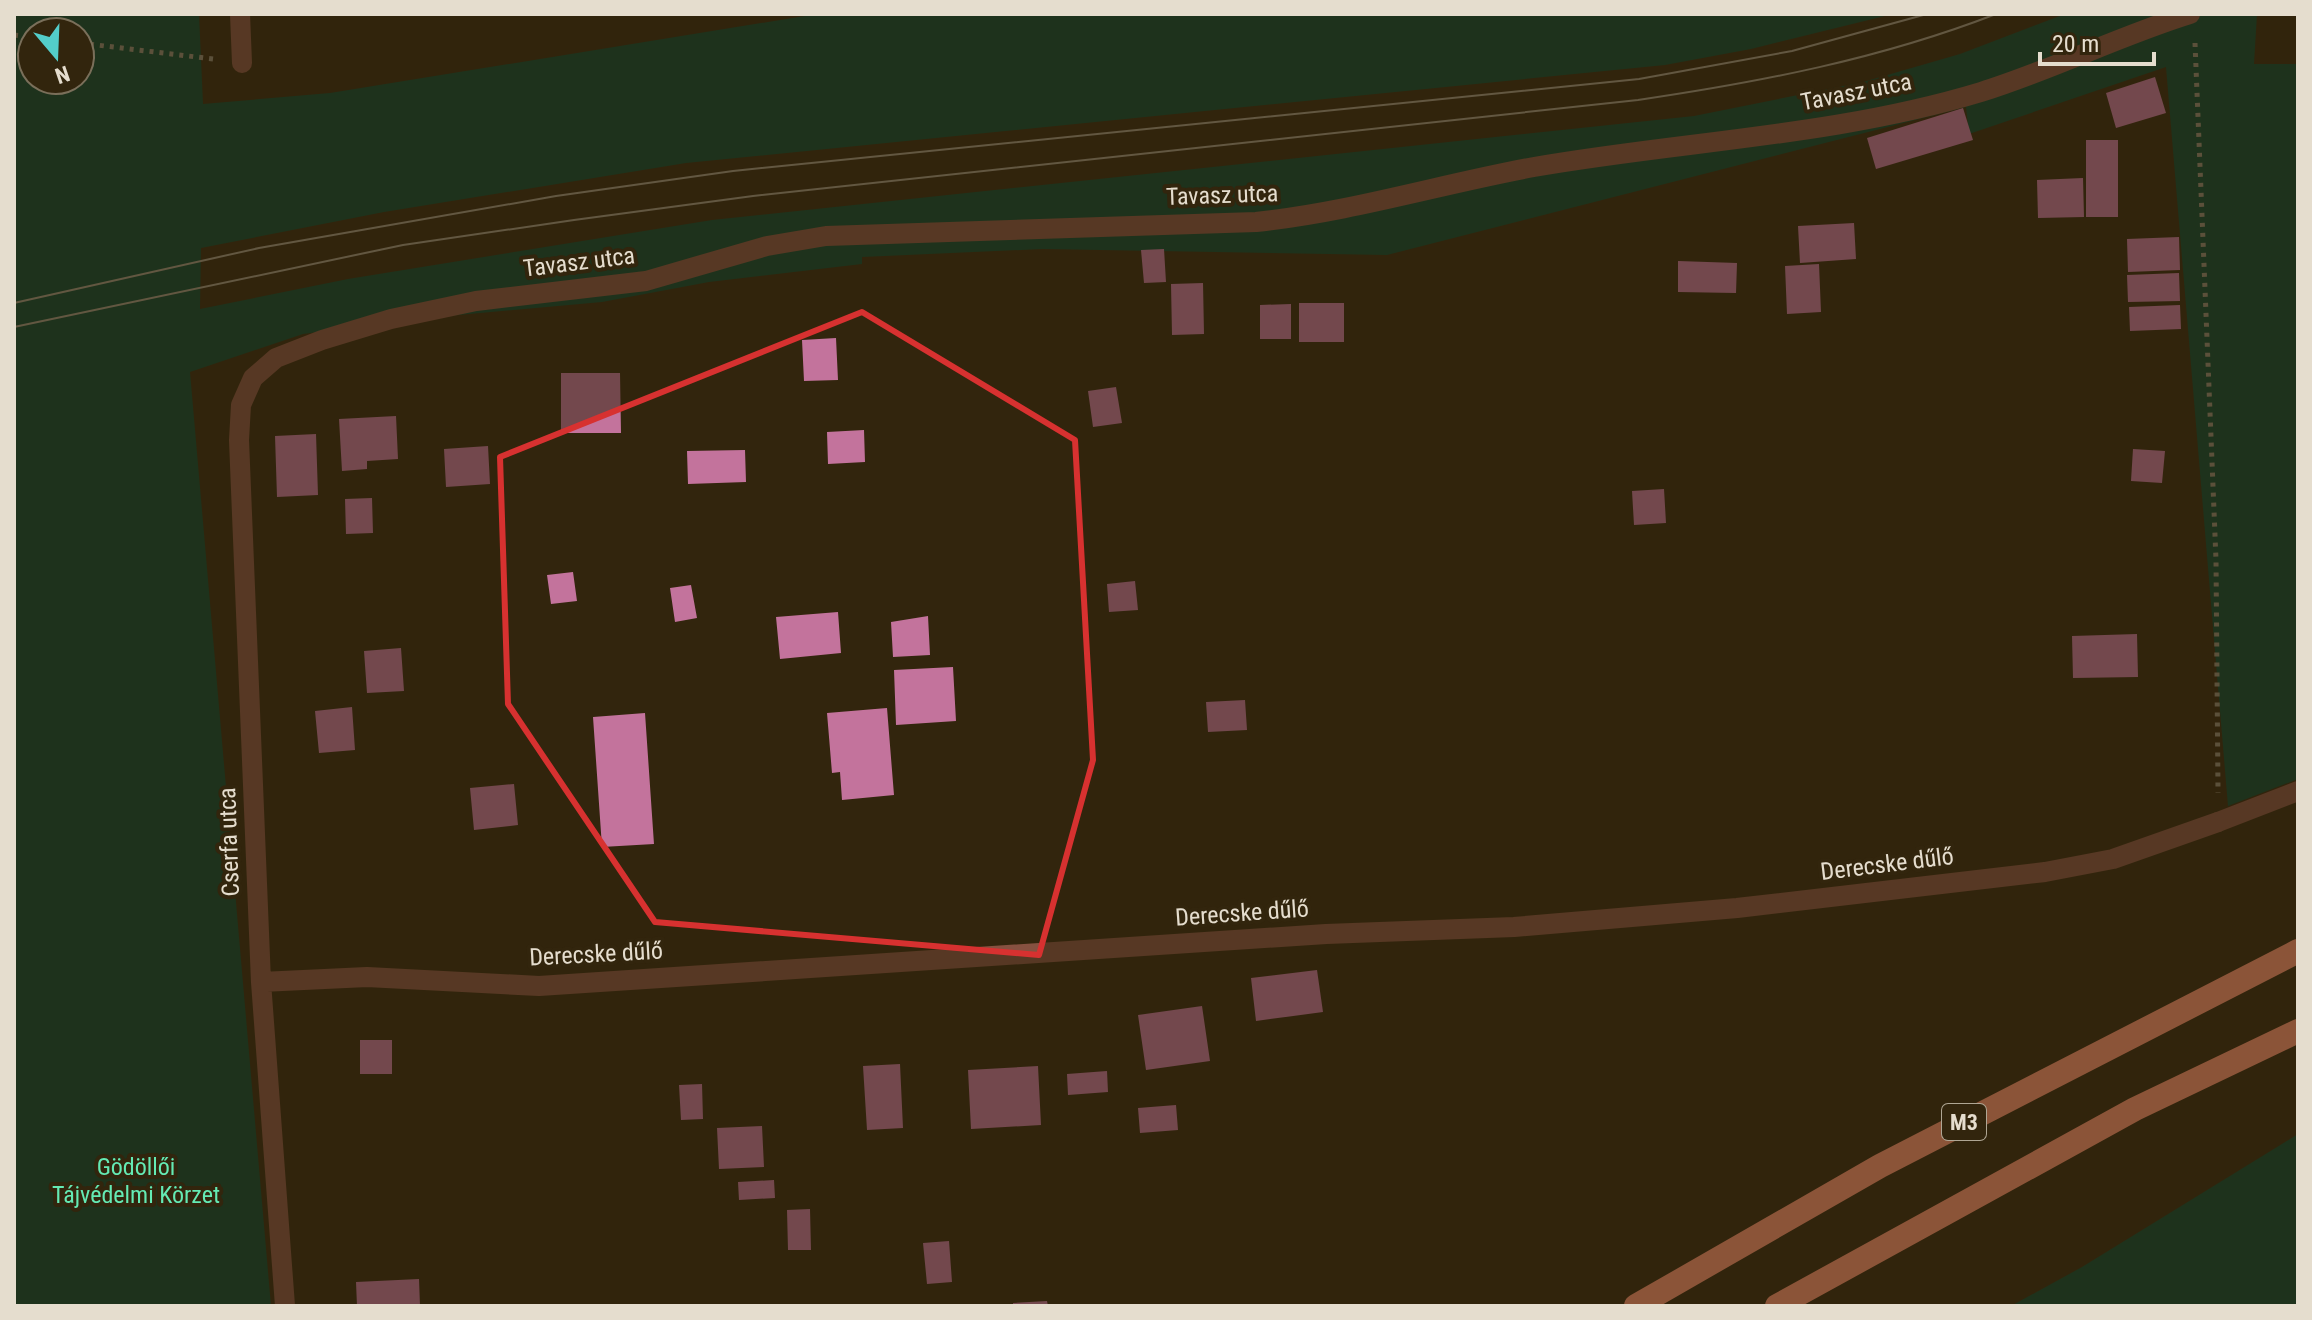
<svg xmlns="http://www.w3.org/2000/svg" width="2312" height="1320" font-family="'Roboto Condensed',sans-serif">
<rect width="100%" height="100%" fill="#32250d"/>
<path fill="#08442f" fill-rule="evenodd" d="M 14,14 L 199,14 L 203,104 L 330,93 L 817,14 L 1893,14 L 1751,49 L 1665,65 L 686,163 L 384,212 L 201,248 L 200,309 L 348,279 L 712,220 L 1694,116 L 1863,82 L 1960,54 L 2065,14 L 2257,14 L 2254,64 L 2298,64 L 2298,779 L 2228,806 L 2166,67 L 1969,134 L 1966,107 L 1387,255 L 1043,249 L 862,257 L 862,264 L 709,282 L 602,302 L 415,319 L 303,334 L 190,372 L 271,1306 L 14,1306 ZM 32,32 L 80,32 L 80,80 L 32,80 Z
M 2298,1134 L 2298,1306 L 2011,1306 L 2082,1267 Z"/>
<path fill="#c3739c" d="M 2155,77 L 2166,113 L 2116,128 L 2106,93 Z
M 1963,108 L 1973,140 L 1876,169 L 1867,138 Z
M 2086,140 L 2118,140 L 2118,217 L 2086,217 Z
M 2083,178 L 2084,217 L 2038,218 L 2037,180 Z
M 1854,223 L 1856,259 L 1800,263 L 1798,226 Z
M 2179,237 L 2180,270 L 2128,272 L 2127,239 Z
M 1164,249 L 1166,282 L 1144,283 L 1141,250 Z
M 1678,261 L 1737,263 L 1736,293 L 1678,292 Z
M 1819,264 L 1821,312 L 1787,314 L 1785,266 Z
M 2179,273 L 2180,301 L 2128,302 L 2127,275 Z
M 1203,283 L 1204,334 L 1172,335 L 1171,284 Z
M 1299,303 L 1344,303 L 1344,342 L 1299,342 Z
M 1291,304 L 1291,339 L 1260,339 L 1260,305 Z
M 2180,305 L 2181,329 L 2130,331 L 2129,307 Z
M 836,338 L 838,380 L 804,381 L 802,340 Z
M 561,373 L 620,373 L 621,433 L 561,433 Z
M 1116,387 L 1122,423 L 1093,427 L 1088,391 Z
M 396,416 L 398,459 L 367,461 L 367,469 L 342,471 L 339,419 Z
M 864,430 L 865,462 L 828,464 L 827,432 Z
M 316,434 L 318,495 L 277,497 L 275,436 Z
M 488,446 L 490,484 L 446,487 L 444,449 Z
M 2133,449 L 2165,451 L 2162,483 L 2131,481 Z
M 745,450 L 746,482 L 688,484 L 687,451 Z
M 1664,489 L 1666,523 L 1634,525 L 1632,491 Z
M 372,498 L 373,533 L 346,534 L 345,499 Z
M 573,572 L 577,601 L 551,604 L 547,575 Z
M 1135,581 L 1138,610 L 1109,612 L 1107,584 Z
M 691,585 L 697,618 L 675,622 L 670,588 Z
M 838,612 L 841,653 L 780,659 L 776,617 Z
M 928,616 L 930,655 L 893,657 L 891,622 Z
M 2137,634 L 2138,677 L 2073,678 L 2072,636 Z
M 401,648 L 404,691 L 367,693 L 364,651 Z
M 953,667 L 956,721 L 896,725 L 894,670 Z
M 1245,700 L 1247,730 L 1208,732 L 1206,702 Z
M 352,707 L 355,750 L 319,753 L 315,711 Z
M 887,708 L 894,795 L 842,800 L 840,772 L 832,773 L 827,713 Z
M 645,713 L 654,844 L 602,847 L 593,717 Z
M 514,784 L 518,825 L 474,830 L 470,788 Z
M 1317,970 L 1323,1012 L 1256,1021 L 1251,978 Z
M 1202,1006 L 1210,1061 L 1146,1070 L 1138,1015 Z
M 360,1040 L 392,1040 L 392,1074 L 360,1074 Z
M 900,1064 L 903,1128 L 867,1130 L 863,1066 Z
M 1038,1066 L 1041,1125 L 971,1129 L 968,1070 Z
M 1107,1071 L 1108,1092 L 1068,1095 L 1067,1074 Z
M 702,1084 L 703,1119 L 681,1120 L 679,1085 Z
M 1176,1105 L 1178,1130 L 1140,1133 L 1138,1108 Z
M 762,1126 L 764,1167 L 719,1169 L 717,1128 Z
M 774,1180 L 775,1198 L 739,1200 L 738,1182 Z
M 810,1209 L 811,1250 L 788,1250 L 787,1210 Z
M 949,1241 L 952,1282 L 927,1284 L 923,1243 Z
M 419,1279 L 420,1306 L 357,1306 L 356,1282 Z
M 1047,1301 L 1048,1306 L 1013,1306 L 1013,1303 Z"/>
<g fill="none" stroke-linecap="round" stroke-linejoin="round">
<path stroke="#8f8572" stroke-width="5" stroke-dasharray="4 6" stroke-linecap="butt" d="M 14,35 L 32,37
M 80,43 L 213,59
M 2195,43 L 2216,560 L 2218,793"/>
<path stroke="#865140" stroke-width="20" d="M 240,14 L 242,63
M 2218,822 L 2298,791"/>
<path stroke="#865140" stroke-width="20" d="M 261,982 L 367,977 L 539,986 L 1326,934 L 1514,927 L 1737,908 L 2045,872 L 2113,859 L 2218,822
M 285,1306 L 261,982 L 239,440 L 241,405 L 253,378 L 276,358 L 322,340 L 391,319 L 476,301 L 646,281 L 767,246 L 826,236 L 1256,222 C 1351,212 1441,184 1534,167 C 1683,141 1836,136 1981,92 C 2052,70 2119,36 2190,14"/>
<path stroke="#f98f6e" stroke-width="24" d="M 1636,1306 L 1880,1166 L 2298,951
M 1777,1306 L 2135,1109 L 2298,1031"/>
<path stroke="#9e9481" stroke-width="2" d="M 14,303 L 259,248 L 556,196 L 733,171 L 1639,79 L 1792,51 L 1927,14
M 14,327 L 403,245 L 574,220 L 753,196 L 1638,100 C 1760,82 1880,59 1996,14"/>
</g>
<path d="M0 0H2312V1320H0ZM 862,312 L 1075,440 L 1093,760 L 1039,955 L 655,922 L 508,704 L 500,457 Z" fill="#32250d" fill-opacity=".55" fill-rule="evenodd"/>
<path fill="none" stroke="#d73130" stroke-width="6" stroke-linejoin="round" d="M 862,312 L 1075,440 L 1093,760 L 1039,955 L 655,922 L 508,704 L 500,457 Z"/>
<g text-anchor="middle" stroke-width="8" stroke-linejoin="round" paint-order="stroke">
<rect fill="#32250d" stroke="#afa694" stroke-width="2" x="1942" y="1104" width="44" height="36" rx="6"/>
<g font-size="22" font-weight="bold" fill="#e5ddce">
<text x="1964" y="1130">M3</text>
</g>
<g font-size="24" fill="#e5ddce" stroke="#32250d">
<text transform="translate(1856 92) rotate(-11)" y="8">Tavasz utca</text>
<text transform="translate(1222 195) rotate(-2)" y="8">Tavasz utca</text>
<text transform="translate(579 262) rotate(-7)" y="8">Tavasz utca</text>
<text transform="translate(229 842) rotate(-92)" y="8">Cserfa utca</text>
<text transform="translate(1887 864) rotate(-7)" y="8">Derecske dűlő</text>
<text transform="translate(1242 913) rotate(-4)" y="8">Derecske dűlő</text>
<text transform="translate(596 954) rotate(-3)" y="8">Derecske dűlő</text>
</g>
<g font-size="24" fill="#64eab4" stroke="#32250d">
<text x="136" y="1175">Gödöllői<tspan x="136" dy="28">Tájvédelmi Körzet</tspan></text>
</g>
</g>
<rect width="2312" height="1320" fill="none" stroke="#e5ddce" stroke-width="32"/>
<g transform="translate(56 56) rotate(161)"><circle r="38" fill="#32250d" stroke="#7a6f5a" stroke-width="2"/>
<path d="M0-6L14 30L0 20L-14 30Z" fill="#53cdc9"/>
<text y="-12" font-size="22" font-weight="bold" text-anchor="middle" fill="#e5ddce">N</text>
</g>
<path d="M2040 52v12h114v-12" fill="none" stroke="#e5ddce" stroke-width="4"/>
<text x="2052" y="52" font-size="24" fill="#e5ddce" stroke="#32250d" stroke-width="6" paint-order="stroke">20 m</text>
</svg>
